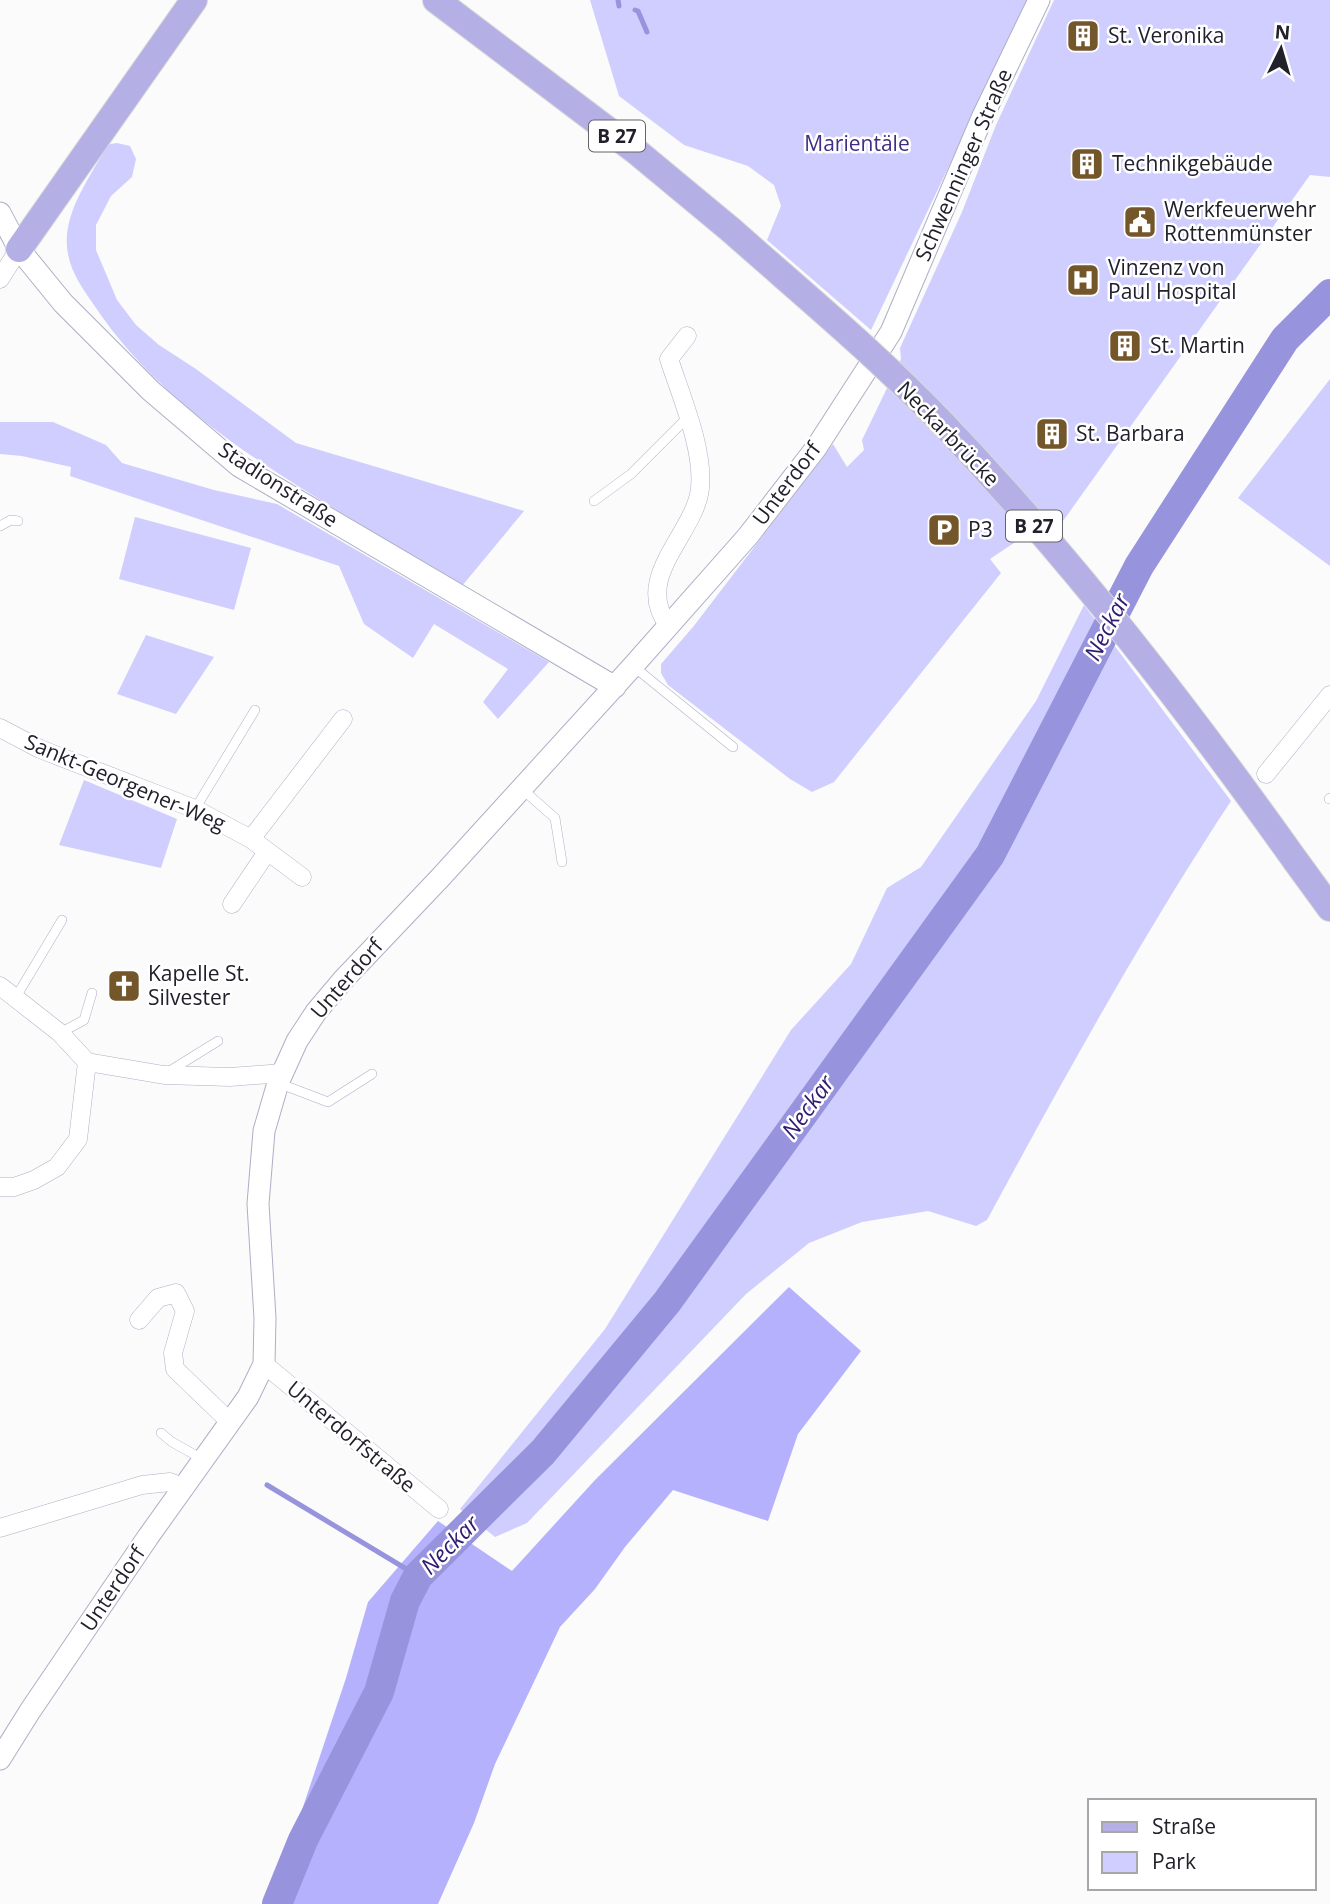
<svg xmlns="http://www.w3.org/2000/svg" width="1330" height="1904" font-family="'Open Sans',sans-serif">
<rect width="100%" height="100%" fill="#fbfbfb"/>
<path fill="#cfcefe" d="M 590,0 L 1028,0 L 871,330 L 767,240 L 781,206 L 774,185 L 748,166 L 684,145 L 619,96 Z
M 1054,0 L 1330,0 L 1330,177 L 1310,175 L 1058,528 L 1026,535 L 990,559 L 1001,573 L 834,782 L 812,792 L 790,779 L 668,685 L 661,673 L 661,664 L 693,627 L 833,444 L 847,467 L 864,450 L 862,440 L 901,359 L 900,348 L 962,212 L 996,125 Z
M 117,143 L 130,146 L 136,159 L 132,177 L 111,196 L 96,225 L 96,250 L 117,300 L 136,325 L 159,345 L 196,369 L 296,443 L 524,511 L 462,586 C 418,559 374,533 330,506 C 242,452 155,395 96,308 C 83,289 69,271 67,247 C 64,212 89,179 105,149 L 110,144 Z
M 1330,379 L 1330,566 L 1238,498 Z
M 0,422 L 53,422 L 106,445 L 122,463 L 214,490 L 277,504 L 549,662 L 498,719 L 483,702 L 508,669 L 434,624 L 413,658 L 364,624 L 339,566 L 70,476 L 71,467 L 22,456 L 0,454 Z
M 135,517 L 251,548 L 234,610 L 119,579 Z
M 1084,605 L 1231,801 C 1142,936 1064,1078 987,1220 L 976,1226 L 928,1211 L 862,1222 L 809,1243 L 746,1294 L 527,1523 L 495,1537 L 460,1509 L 605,1329 L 791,1030 L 851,964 L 887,888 L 921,867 L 1036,701 Z
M 146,635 L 214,657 L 176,714 L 117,694 Z
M 84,780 L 177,819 L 161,868 L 59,845 Z"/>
<path fill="#b5b1fc" d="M 789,1287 L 861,1351 L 798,1434 L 768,1521 L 673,1490 L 625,1547 L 595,1589 L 560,1627 L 495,1764 L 474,1823 L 438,1904 L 265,1904 L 299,1819 L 346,1678 L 368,1602 L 438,1521 L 512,1571 L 595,1480 Z"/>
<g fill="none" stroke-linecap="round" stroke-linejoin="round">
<path stroke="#9793dc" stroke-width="5" d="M 618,0 L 619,6
M 635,10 L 638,11 L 647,32
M 267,1485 L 418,1576"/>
<path stroke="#9793dc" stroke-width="30" d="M 277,1904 L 303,1840 L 379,1692 L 405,1601 L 418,1576 L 543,1452 L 667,1302 L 990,855 L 1139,566 L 1285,339 L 1330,294"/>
<defs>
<path id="service" d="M 594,501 L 631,474 L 687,418
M 0,526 L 11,520 L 18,521
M 633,666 L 733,747
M 522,789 L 555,818 L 562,862
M 1329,799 L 1330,798
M 195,809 L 255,710
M 16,997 L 62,920
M 60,1033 L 84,1020 L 92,993
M 168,1072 L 218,1041
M 278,1083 L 328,1102 L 372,1074
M 161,1433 L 172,1442 L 204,1460"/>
<path id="minor" d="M 0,279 L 19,249
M 669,626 C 631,578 696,533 700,488 C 704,449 681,396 669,359 L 687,336
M 0,728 L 40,749 L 195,809 L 251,839 L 302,877
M 1266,774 L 1330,695
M 251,839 L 343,719
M 232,904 L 267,852
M 0,986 L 60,1033 L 87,1062 L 164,1075 L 230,1077 L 282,1073
M 0,1187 L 14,1187 L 34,1180 L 57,1167 L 78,1139 L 87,1062
M 139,1320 L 158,1298 L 176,1293 L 185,1311 L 173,1353 L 175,1369 L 230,1422
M 264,1364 L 439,1509
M 0,1528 L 142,1485 L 170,1482 L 185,1488"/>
<path id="tertiary" d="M 0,213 L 19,249 L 63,303 L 151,391 L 239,466 L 615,687
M 0,1759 L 30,1711 L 148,1537 L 248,1397 L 264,1364 L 265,1318 L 258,1204 L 264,1131 L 278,1083 L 297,1041 L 316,1012 L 343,980 L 440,878 L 633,666 L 748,536 L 816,448 L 891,332 L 982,118 L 1039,0"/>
<path id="primary" d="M 436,0 L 637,152 L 731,230
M 19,249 L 194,0
M 1295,860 L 1330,908"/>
</defs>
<use href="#service" stroke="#aeaec7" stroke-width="10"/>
<use href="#minor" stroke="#aeaec7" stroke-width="19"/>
<use href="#tertiary" stroke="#aeaec7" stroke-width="23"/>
<use href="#primary" stroke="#d7d7d9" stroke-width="28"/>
<use href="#service" stroke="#fff" stroke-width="9"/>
<use href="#minor" stroke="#fff" stroke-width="18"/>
<use href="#tertiary" stroke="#fff" stroke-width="21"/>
<use href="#primary" stroke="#b4afe4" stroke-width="26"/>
<defs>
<path id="primary-bridge" d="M 731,230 C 802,293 876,354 942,423 C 1072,559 1186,707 1295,860"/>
</defs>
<use href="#primary-bridge" stroke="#d7d7d9" stroke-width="28" stroke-linecap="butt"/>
<use href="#primary-bridge" stroke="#b4afe4" stroke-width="26"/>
</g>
<defs>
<symbol id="building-square" viewBox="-11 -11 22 22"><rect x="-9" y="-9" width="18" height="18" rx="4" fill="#73562a" stroke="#fff"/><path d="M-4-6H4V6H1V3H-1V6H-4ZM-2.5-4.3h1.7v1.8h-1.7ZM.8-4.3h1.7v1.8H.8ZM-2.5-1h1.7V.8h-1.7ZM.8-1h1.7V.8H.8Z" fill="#fff"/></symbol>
<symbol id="civic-square" viewBox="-11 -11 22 22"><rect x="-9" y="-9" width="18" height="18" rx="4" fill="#73562a" stroke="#fff"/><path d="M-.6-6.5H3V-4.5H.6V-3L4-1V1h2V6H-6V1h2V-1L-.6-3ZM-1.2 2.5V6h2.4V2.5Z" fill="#fff"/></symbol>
<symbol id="hospital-square" viewBox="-11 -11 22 22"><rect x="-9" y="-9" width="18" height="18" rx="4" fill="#73562a" stroke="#fff"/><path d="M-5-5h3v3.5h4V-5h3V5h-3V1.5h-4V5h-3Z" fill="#fff"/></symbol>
<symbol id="parking-square" viewBox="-11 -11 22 22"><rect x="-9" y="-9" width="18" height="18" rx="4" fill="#73562a" stroke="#fff"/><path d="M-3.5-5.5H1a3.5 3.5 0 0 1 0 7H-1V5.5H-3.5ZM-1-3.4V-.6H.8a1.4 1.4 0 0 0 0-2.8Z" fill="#fff"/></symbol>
<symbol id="church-square" viewBox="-11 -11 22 22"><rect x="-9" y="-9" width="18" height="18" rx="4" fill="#73562a" stroke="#fff"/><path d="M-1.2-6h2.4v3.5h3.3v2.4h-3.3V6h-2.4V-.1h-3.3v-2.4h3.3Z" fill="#fff"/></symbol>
</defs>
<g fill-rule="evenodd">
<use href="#building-square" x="1064" y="17" width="38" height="38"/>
<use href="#building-square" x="1068" y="145" width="38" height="38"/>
<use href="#civic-square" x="1121" y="203" width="38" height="38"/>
<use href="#hospital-square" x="1064" y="261" width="38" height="38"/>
<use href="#building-square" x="1106" y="327" width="38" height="38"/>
<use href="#building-square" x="1033" y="415" width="38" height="38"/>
<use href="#parking-square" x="925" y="511" width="38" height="38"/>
<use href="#church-square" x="105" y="967" width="38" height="38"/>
</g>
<g text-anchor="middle" stroke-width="5" stroke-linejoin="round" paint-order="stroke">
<g fill="#fff" stroke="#64646b" stroke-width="2">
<rect x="589" y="120.5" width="56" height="31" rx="5"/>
<rect x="1006" y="510.5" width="56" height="31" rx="5"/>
</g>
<g font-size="19" font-weight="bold" fill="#22212b">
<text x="617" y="143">B 27</text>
<text x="1034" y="533">B 27</text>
</g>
<g font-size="21" fill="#22212b" stroke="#fff" text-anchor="start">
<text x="1108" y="43">St. Veronika</text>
<text x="1112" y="171">Technikgebäude</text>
<text x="1164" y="217">Werkfeuerwehr<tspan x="1164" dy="24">Rottenmünster</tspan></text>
<text x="1108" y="275">Vinzenz von<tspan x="1108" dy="24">Paul Hospital</tspan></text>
<text x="1150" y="353">St. Martin</text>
<text x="1076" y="441">St. Barbara</text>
<text x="968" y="537">P3</text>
<text x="148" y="981">Kapelle St.<tspan x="148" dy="24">Silvester</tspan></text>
</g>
<g font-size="21" fill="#3f2f84" stroke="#fff">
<text x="857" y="151">Marientäle</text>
</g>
<g font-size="21" fill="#22212b" stroke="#fff">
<text transform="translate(964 165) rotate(-66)" y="7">Schwenninger Straße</text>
<text transform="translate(948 434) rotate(46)" y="7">Neckarbrücke</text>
<text transform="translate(787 484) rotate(-53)" y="7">Unterdorf</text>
<text transform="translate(278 485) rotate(33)" y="7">Stadionstraße</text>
<text transform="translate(125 783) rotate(23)" y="7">Sankt-Georgener-Weg</text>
<text transform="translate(347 979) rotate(-49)" y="7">Unterdorf</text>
<text transform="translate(351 1437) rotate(40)" y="7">Unterdorfstraße</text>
<text transform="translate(113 1589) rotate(-56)" y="7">Unterdorf</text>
</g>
<g font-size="23" font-style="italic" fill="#2f1b70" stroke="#fff">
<text transform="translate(1107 627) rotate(-63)" y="8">Neckar</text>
<text transform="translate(808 1107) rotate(-54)" y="8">Neckar</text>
<text transform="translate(450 1545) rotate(-45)" y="8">Neckar</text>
</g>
</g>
<rect x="1088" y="1799" width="228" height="91" fill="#ffffff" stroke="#a7a6aa" stroke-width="2"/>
<rect x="1102" y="1822" width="35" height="10" fill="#b4afe4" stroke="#a7a6aa" stroke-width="2"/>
<text x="1152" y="1834" font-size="21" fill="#22212b">Straße</text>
<rect x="1102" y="1852" width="35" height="21" fill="#cfcefe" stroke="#a7a6aa" stroke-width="2"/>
<text x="1152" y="1869" font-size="21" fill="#22212b">Park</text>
<g transform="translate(1281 49) rotate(5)" stroke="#ffffff" stroke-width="5" paint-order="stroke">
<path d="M0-5L12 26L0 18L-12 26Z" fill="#22212b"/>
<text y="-10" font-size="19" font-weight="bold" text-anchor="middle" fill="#22212b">N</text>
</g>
</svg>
